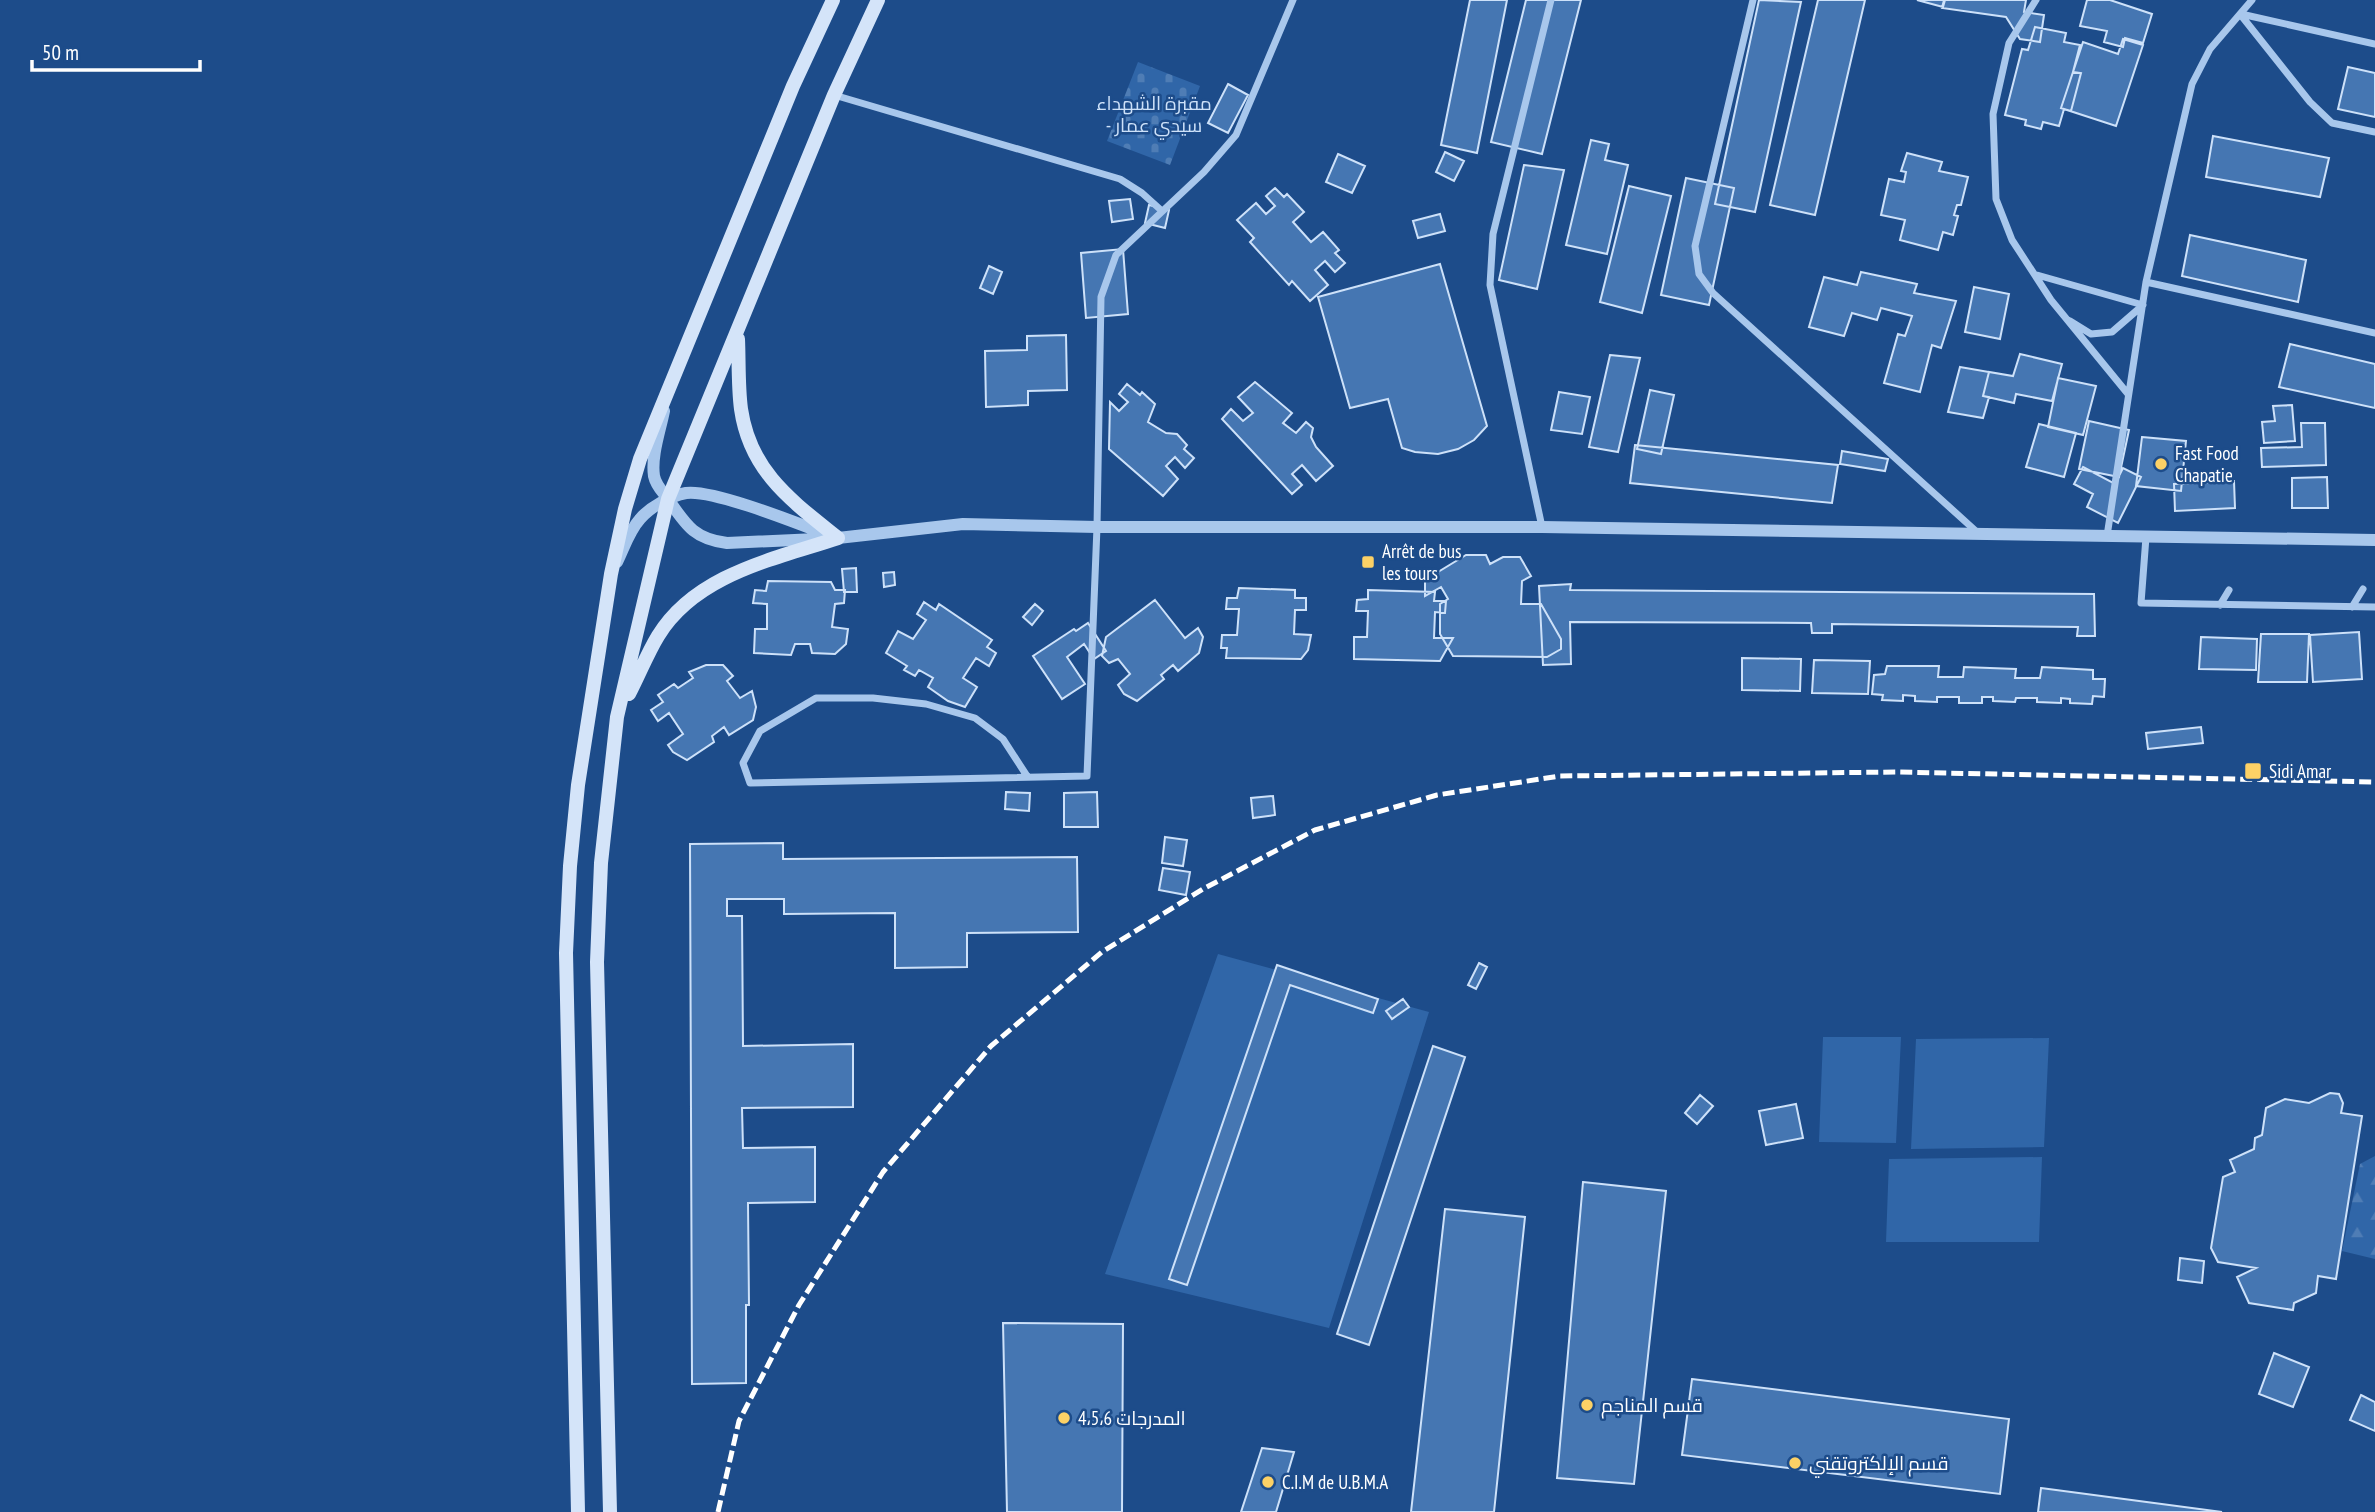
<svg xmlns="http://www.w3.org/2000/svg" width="2375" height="1512" font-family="'PT Sans Narrow',Cairo,sans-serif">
<defs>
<pattern id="forest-firs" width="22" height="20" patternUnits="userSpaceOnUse" patternTransform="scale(1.75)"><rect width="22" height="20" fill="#3066a8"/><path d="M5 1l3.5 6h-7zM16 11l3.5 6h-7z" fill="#4f7db5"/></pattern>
<pattern id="cemetery-stones" width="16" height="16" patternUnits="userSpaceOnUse" patternTransform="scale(1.75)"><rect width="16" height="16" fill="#3066a8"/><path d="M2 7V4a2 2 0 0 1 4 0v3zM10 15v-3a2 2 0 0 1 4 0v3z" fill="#4f7db5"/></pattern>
</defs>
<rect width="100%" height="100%" fill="#1d4c8a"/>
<path fill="url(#forest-firs)" d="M 2375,1156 L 2375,1259 L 2342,1251 L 2360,1164 Z"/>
<path fill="url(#cemetery-stones)" d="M 1138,62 L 1200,86 L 1170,165 L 1107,141 Z"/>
<path fill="#3066a8" d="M 1218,954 L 1429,1012 L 1329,1328 L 1105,1274 Z
M 1823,1037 L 1901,1037 L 1896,1143 L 1819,1142 Z
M 2049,1038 L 2044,1147 L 1911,1149 L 1916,1039 Z
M 2042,1157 L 2039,1242 L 1886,1242 L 1889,1159 Z"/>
<path fill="#4576b2" stroke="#cde1f9" stroke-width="2" d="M 1470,0 L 1507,0 L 1477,153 L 1441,145 Z
M 1526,0 L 1581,0 L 1542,154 L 1491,142 Z
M 1759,0 L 1801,2 L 1755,212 L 1715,204 Z
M 1818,0 L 1865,0 L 1815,215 L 1770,205 Z
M 1917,0 L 1945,0 L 1943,7 Z
M 1944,0 L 2026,0 L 2024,12 L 2044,15 L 2040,42 L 2020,39 L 2006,17 L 1942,8 Z
M 2087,0 L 2110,0 L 2152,14 L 2143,43 L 2125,38 L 2123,47 L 2104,42 L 2107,31 L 2080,26 Z
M 2035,27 L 2066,33 L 2064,42 L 2080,45 L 2073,72 L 2081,73 L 2071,111 L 2064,109 L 2059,126 L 2043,122 L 2041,129 L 2025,125 L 2026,120 L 2005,115 L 2022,49 L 2028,50 Z
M 2123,39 L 2143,45 L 2116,126 L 2061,108 L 2083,42 L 2118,54 Z
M 2348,67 L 2375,73 L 2375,117 L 2338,109 Z
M 1228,84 L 1248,95 L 1228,133 L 1208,123 Z
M 2213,136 L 2329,158 L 2320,197 L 2206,177 Z
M 1591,140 L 1609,144 L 1605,160 L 1628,165 L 1607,254 L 1566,245 Z
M 1445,152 L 1464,161 L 1454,181 L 1436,172 Z
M 1907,153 L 1942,162 L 1939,171 L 1968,177 L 1961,205 L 1957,205 L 1954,215 L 1958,216 L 1953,235 L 1943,232 L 1938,250 L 1900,240 L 1905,220 L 1881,215 L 1889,179 L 1904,182 L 1906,172 L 1901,171 Z
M 1338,154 L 1365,166 L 1352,193 L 1326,182 Z
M 1524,165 L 1564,170 L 1537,289 L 1499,280 Z
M 1686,178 L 1734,188 L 1709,305 L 1661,295 Z
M 1629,186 L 1671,196 L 1642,313 L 1600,302 Z
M 1275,188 L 1284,197 L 1287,194 L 1304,212 L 1293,222 L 1311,242 L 1323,232 L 1339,250 L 1335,253 L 1345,263 L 1335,272 L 1325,261 L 1315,270 L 1328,285 L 1310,301 L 1292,281 L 1289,285 L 1250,242 L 1254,238 L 1237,220 L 1256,203 L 1266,214 L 1275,206 L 1266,196 Z
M 1130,199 L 1133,219 L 1112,222 L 1109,201 Z
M 1149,205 L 1169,210 L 1165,228 L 1145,223 Z
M 1440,214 L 1445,231 L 1418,238 L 1413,221 Z
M 2190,235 L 2306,260 L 2298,302 L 2182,276 Z
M 1123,249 L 1128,314 L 1086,318 L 1081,253 Z
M 1440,264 L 1487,426 L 1474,440 L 1458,449 L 1438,454 L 1415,452 L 1402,448 L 1388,399 L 1350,408 L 1318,297 Z
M 989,266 L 1002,272 L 993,294 L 980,288 Z
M 1861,272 L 1917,284 L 1914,293 L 1956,301 L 1941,348 L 1932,345 L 1920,392 L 1884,383 L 1898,334 L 1905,336 L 1912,316 L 1881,308 L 1877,320 L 1852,313 L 1844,336 L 1809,327 L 1824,277 L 1857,285 Z
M 1974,287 L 2009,294 L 2000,339 L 1965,332 Z
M 1066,335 L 1067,390 L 1028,391 L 1028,405 L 986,407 L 985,351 L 1027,350 L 1027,336 Z
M 2290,344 L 2375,364 L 2375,408 L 2279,387 Z
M 2020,354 L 2062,364 L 2052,401 L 2016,394 L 2014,403 L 1983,396 L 1989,372 L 2013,376 Z
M 1610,355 L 1640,358 L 1618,452 L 1589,447 Z
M 1960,367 L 1989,372 L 1983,396 L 1989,397 L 1983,418 L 1948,412 Z
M 2058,378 L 2096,386 L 2083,435 L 2048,427 Z
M 1255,382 L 1292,413 L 1283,423 L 1296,433 L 1306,422 L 1313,428 L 1311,437 L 1316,447 L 1333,466 L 1316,481 L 1302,465 L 1292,474 L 1302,485 L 1292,494 L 1222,419 L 1231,409 L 1243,421 L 1253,413 L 1238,397 Z
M 1127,384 L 1140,395 L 1142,392 L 1155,404 L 1148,422 L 1166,433 L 1177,434 L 1187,445 L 1184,449 L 1194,458 L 1185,468 L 1175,457 L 1166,466 L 1178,479 L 1163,496 L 1109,449 L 1110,402 L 1119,411 L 1128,402 L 1119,394 Z
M 1650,390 L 1674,395 L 1661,454 L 1637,449 Z
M 1559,392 L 1590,397 L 1582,434 L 1551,430 Z
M 2292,405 L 2295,441 L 2264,443 L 2262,422 L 2275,421 L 2273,406 Z
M 2089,421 L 2129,430 L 2119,477 L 2079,469 Z
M 2301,423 L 2325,423 L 2326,465 L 2262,467 L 2261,448 L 2302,447 Z
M 2039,424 L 2076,433 L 2064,477 L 2026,467 Z
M 2142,437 L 2186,441 L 2181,491 L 2136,486 Z
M 1635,445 L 1838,465 L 1832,503 L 1630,483 Z
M 1842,451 L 1888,459 L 1885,471 L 1840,464 Z
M 2083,467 L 2115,484 L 2123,468 L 2141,477 L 2118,523 L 2087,507 L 2093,494 L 2074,484 Z
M 2327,477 L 2328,508 L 2292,508 L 2292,478 Z
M 2234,481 L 2235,508 L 2175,511 L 2174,484 Z
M 1466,555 L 1486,555 L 1490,564 L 1503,557 L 1520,557 L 1531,576 L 1522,581 L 1521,604 L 1541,604 L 1561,639 L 1561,649 L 1547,657 L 1453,656 L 1440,634 L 1440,604 L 1448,599 L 1441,587 L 1425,596 L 1425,575 L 1432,571 L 1438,572 Z
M 856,568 L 857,592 L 844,592 L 842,569 Z
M 894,572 L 895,585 L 884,587 L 883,573 Z
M 768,581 L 831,582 L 835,590 L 845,590 L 844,603 L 835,604 L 832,627 L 848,629 L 846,644 L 835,654 L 812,653 L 810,644 L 795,644 L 791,655 L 754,653 L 755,629 L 767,629 L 767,604 L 753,603 L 755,590 L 766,591 Z
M 1571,584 L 1570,590 L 2094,594 L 2095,636 L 2077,636 L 2078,627 L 1832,624 L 1832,633 L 1812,633 L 1811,623 L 1570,622 L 1571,664 L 1543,665 L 1539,586 Z
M 1239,588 L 1295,590 L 1295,598 L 1306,598 L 1306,610 L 1295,610 L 1294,634 L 1311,635 L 1308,650 L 1301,659 L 1226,658 L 1227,648 L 1221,648 L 1222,635 L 1237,635 L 1239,609 L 1226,609 L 1227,598 L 1237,598 Z
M 1368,590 L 1435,592 L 1434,601 L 1446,601 L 1445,613 L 1435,612 L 1434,638 L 1453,638 L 1440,661 L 1354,659 L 1354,637 L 1367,637 L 1368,611 L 1356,611 L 1357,600 L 1368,599 Z
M 1155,600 L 1185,638 L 1198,628 L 1203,637 L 1199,653 L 1178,671 L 1173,665 L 1161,675 L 1164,679 L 1137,701 L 1124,694 L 1118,685 L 1130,674 L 1118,659 L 1109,663 L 1102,656 L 1106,637 Z
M 924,602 L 936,610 L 939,604 L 992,640 L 987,647 L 996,653 L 989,666 L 976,658 L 963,678 L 977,687 L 965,707 L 948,701 L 928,687 L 933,678 L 919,670 L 915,676 L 904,670 L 907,666 L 886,653 L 898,631 L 913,639 L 926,620 L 917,614 Z
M 1035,604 L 1043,611 L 1032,625 L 1023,617 Z
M 1088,623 L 1106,651 L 1094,659 L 1084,644 L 1067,657 L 1085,684 L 1062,699 L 1033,656 L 1074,629 L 1076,631 Z
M 2359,632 L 2362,679 L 2313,682 L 2310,635 Z
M 2261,634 L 2309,634 L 2307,682 L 2258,682 Z
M 2201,637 L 2257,639 L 2256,670 L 2199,669 Z
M 1742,658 L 1801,659 L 1800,691 L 1742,690 Z
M 1814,660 L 1870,661 L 1868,694 L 1812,693 Z
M 706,665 L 723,665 L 733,676 L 727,681 L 740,698 L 752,691 L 756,707 L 753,720 L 729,735 L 724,727 L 712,736 L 714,742 L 687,760 L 673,752 L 668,745 L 683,734 L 669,713 L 658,721 L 651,710 L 663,702 L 658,695 L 674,684 L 678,688 L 693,678 L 689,672 Z
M 1887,666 L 1939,666 L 1938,677 L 1963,677 L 1964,667 L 2016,669 L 2015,678 L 2040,678 L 2042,667 L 2093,670 L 2093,679 L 2105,679 L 2104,697 L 2093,696 L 2092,704 L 2070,703 L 2070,699 L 2061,698 L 2061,703 L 2037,702 L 2037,698 L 2016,698 L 2015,702 L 1993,701 L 1993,697 L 1982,697 L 1982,703 L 1959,703 L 1959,697 L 1937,697 L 1937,702 L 1915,701 L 1915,696 L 1903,695 L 1903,701 L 1882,700 L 1883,695 L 1872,694 L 1874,675 L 1885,674 Z
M 2201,727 L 2203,743 L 2148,749 L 2146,733 Z
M 1006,792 L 1030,793 L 1029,811 L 1005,809 Z
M 1097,792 L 1098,827 L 1064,827 L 1064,793 Z
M 1273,796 L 1275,815 L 1253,818 L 1251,798 Z
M 1165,837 L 1187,840 L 1183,866 L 1162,863 Z
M 783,843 L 783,859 L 1077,857 L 1078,932 L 967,933 L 967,967 L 895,968 L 895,913 L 784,914 L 784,899 L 727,899 L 727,916 L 742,916 L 743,1046 L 853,1044 L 853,1107 L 742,1108 L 743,1148 L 815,1147 L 815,1202 L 748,1203 L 749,1305 L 746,1305 L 746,1383 L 692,1384 L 690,844 Z
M 1163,868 L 1190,872 L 1186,895 L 1159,890 Z
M 1479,963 L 1487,967 L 1476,989 L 1468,985 Z
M 1277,965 L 1378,999 L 1373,1013 L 1290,985 L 1187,1285 L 1169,1279 Z
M 1403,999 L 1409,1007 L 1392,1019 L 1386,1011 Z
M 1433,1046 L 1465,1057 L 1369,1345 L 1337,1334 Z
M 2330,1093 L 2339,1094 L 2343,1103 L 2341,1113 L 2362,1116 L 2336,1279 L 2318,1276 L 2316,1293 L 2294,1303 L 2293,1310 L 2249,1303 L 2237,1277 L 2256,1268 L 2218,1262 L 2211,1248 L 2223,1177 L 2235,1172 L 2230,1160 L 2254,1149 L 2255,1138 L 2262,1135 L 2266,1108 L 2285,1099 L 2309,1103 Z
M 1700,1095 L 1713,1106 L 1697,1124 L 1685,1113 Z
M 1796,1104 L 1803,1138 L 1766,1145 L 1759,1111 Z
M 1583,1182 L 1666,1191 L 1634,1484 L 1557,1478 Z
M 1445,1209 L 1525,1217 L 1494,1512 L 1411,1512 Z
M 2180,1258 L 2204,1261 L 2202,1283 L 2178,1280 Z
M 1003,1323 L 1123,1324 L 1122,1512 L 1007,1512 Z
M 2274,1353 L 2309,1367 L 2293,1407 L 2259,1394 Z
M 1692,1379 L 2009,1419 L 2000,1494 L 1682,1455 Z
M 2361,1395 L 2375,1402 L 2375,1431 L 2350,1420 Z
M 1262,1448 L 1294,1452 L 1276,1512 L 1241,1512 Z
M 2041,1488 L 2222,1512 L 2038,1512 Z"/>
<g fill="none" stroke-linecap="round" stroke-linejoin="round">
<path stroke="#a8c7ec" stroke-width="7" d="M 1753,0 L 1695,246 L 1699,274 L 1713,293 L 1978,533
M 2036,0 L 2009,43 L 1993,114 L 1996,199 L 2012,240 L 2051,300 L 2128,394
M 2240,14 L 2310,102 L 2332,123 L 2375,132
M 2241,14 L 2375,44
M 834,95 L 1120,179 L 1142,193 L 1162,211
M 2037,275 L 2143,305
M 2146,282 L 2375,333
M 2070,321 L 2091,334 L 2112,332 L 2142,306
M 1542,527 L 1490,285 L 1493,234 L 1551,0
M 2107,536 L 2146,282 L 2192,84 L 2210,49 L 2252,0
M 2146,537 L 2141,603 L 2375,607
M 2220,605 L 2229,590
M 2352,607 L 2363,589
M 1027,776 L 1003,739 L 975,718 L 926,704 L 873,698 L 816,698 L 760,731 L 743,763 L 750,783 L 1087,776 L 1097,527 L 1101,297 L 1116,255 L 1204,172 L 1236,135 L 1293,0"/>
<path stroke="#a8c7ec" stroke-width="12" d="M 664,411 C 660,431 651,456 654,476 C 656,486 663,492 668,499 C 686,525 694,539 727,543 L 838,538 L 963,524 L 1097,527 L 1542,527 L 2375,540
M 617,562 C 624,548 629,531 640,519 C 650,507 670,496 686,493 C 713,489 802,525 831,536"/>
<path stroke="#d4e4f9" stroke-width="14" d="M 738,339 C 739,362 738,386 741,409 C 750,472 792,501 838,538
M 629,694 C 639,675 647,654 658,636 C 696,574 775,559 838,538
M 578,1512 L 566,953 L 570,866 L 578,785 L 611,574 L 625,509 L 640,459 L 793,86 L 833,0
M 610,1512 L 597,962 L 601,863 L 617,717 L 668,499 L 834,95 L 878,0"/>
<path stroke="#fff" stroke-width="5" stroke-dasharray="12 5" stroke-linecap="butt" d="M 718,1512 L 739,1421 L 799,1305 L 883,1172 L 991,1046 L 1102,952 L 1203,889 L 1315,830 L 1437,795 L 1560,776 L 1896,772 L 2375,782"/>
</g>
<g fill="#fcd166" stroke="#1d4c8a" stroke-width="2.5">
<circle cx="2161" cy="464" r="7"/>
<rect x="1361" y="555" width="14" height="14" rx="3.5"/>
<rect x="2244" y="762" width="18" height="18" rx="3.5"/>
<circle cx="1587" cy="1405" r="7"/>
<circle cx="1064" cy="1418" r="7"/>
<circle cx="1795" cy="1463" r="7"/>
<circle cx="1268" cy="1482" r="7"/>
</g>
<g text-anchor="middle" stroke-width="5" stroke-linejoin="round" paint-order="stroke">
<g font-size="19" fill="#cde1f9" stroke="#1d4c8a">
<text x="1154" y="110">مقبرة الشهداء<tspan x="1154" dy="22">- سيدي عمار</tspan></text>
</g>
<g font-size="19" fill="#fff" stroke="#1d4c8a" text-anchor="start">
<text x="2175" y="460">Fast Food<tspan x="2175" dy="22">Chapatie</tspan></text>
<text x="1382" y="558">Arrêt de bus<tspan x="1382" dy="22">les tours</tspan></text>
<text x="2269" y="778">Sidi Amar</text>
<text x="1601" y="1412">قسم المناجم</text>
<text x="1078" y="1425">المدرجات 4،5،6</text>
<text x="1809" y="1470">قسم الإلكتروتقني</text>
<text x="1282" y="1489">C.I.M de U.B.M.A</text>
</g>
</g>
<path d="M32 60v10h168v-10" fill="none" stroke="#ffffff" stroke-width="3.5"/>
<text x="42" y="60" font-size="21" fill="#ffffff" stroke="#1d4c8a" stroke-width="5" paint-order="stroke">50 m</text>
</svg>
